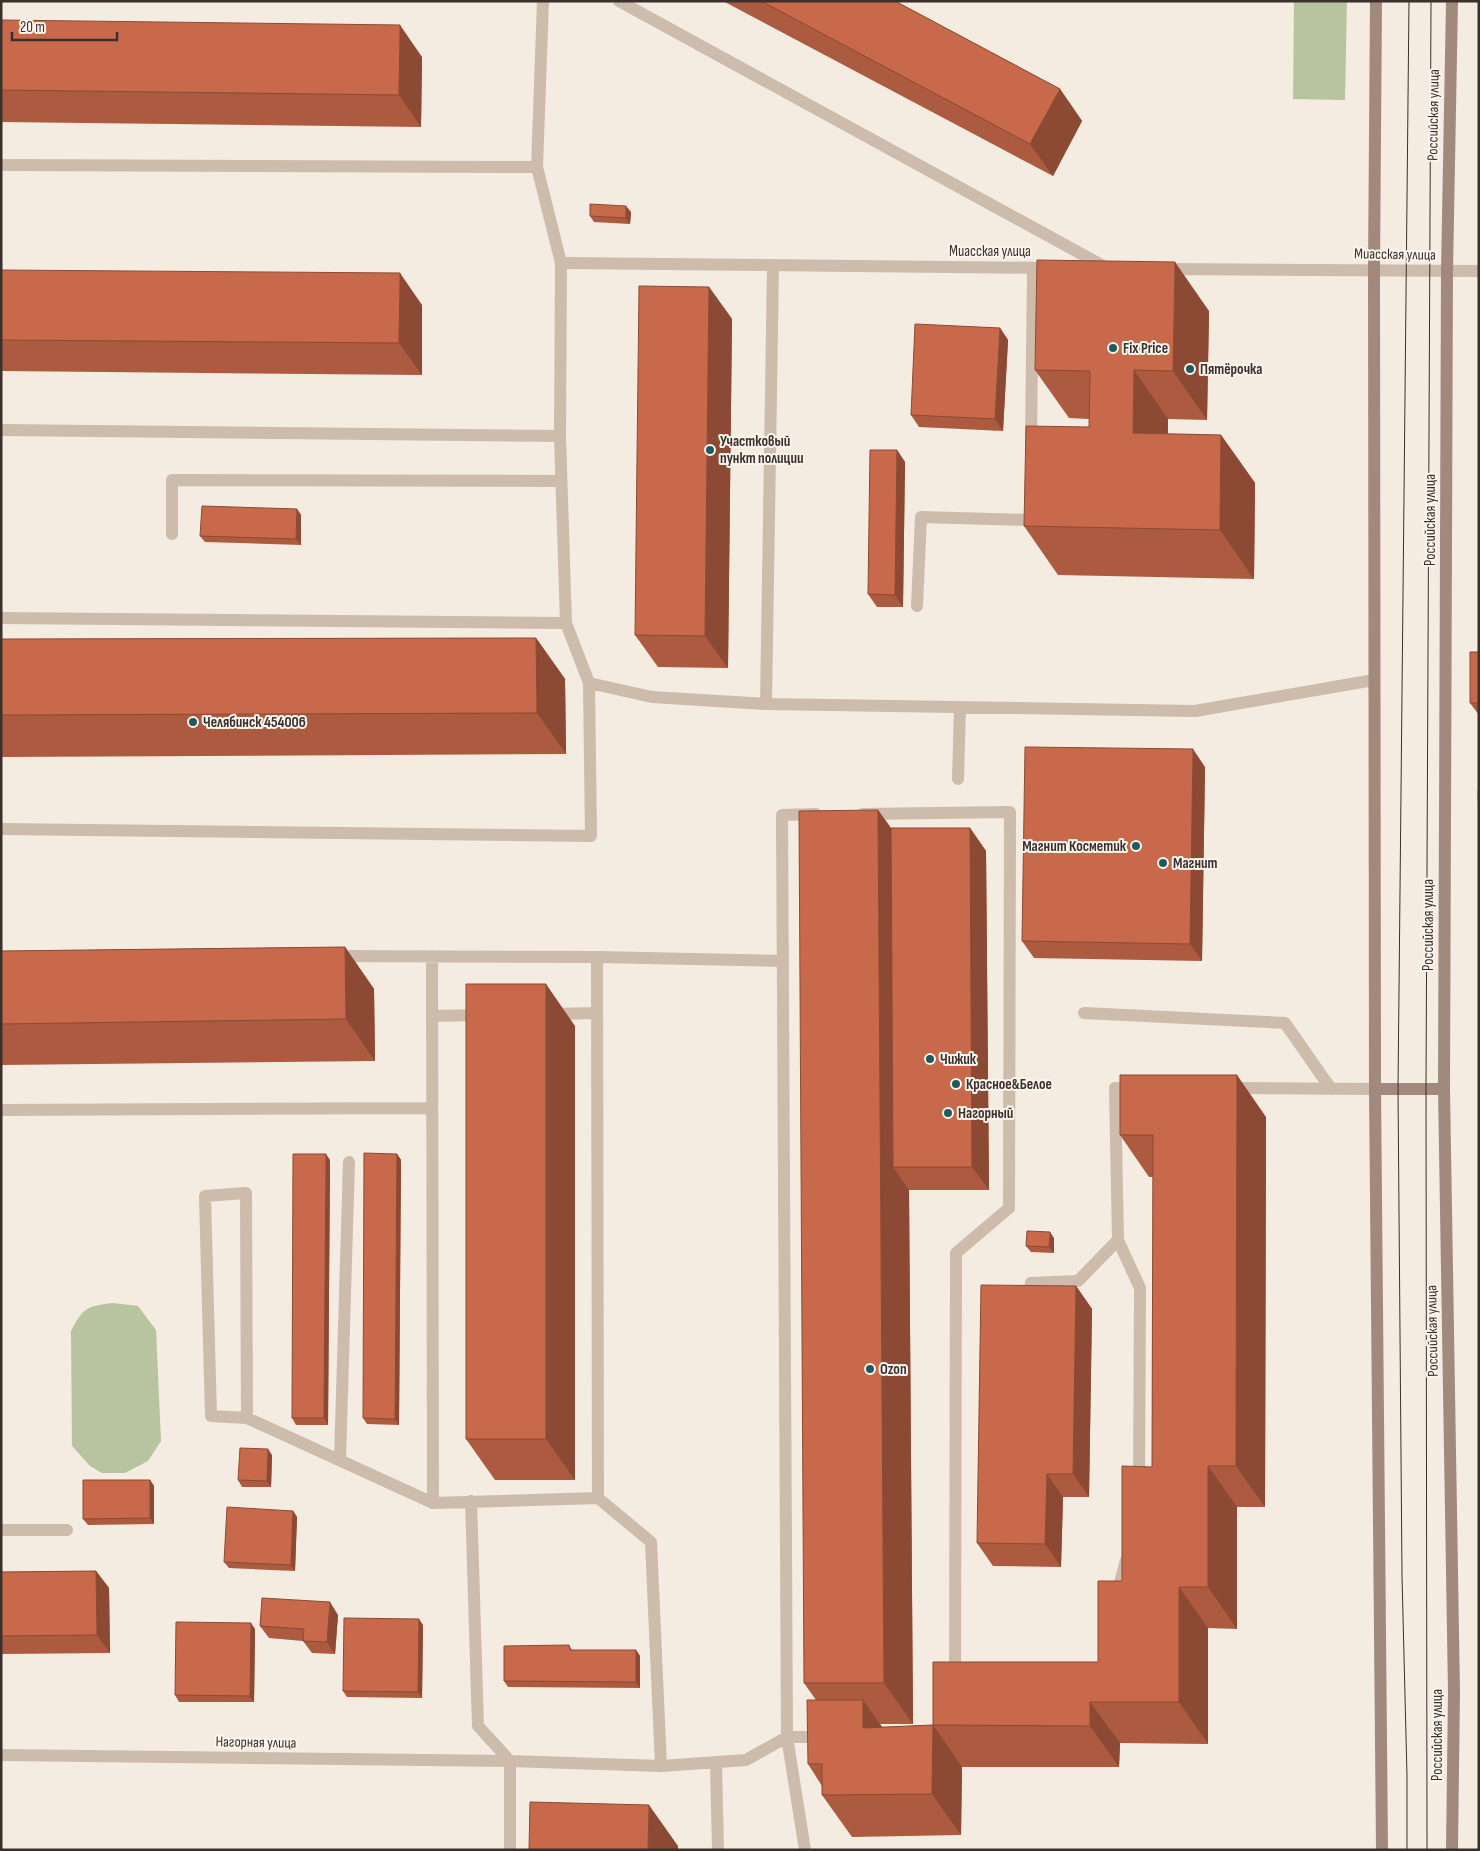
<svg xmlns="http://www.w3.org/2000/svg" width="1480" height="1851" font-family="'Sofia Sans Condensed',sans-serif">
<rect width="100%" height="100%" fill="#f4ebe1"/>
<path fill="#b8c4a0" d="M 1294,1 L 1347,1 L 1345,100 L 1293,99 Z
M 113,1303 L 138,1306 L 156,1330 L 161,1441 L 148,1461 L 125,1473 L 102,1473 L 90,1466 L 72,1446 L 71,1331 C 83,1308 87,1306 113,1303 Z"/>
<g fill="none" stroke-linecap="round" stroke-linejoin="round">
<path stroke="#cdbbac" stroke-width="12" d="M 619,1 L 1107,268
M 1,165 L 537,167
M 1,430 L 560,436
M 1031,443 L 1033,268
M 172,534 L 172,480 L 561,481
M 917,606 L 921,517 L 1030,520 L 1030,510
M 1,618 L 566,623
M 589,683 L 652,697 L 766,704 L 1195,711 L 1374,680
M 766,704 L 773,266
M 958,779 L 960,707
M 863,814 L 1010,812 L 1009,1208 L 956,1253 L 955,1677
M 1,829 L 591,836 L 589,683 L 566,623 L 560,436 L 561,263 L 537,167 L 543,1
M 335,956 L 597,957 L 782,961
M 432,956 L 433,1503 L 598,1498
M 597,957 L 598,1498 L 651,1542 L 661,1766
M 1084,1013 L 1285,1023 L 1331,1089
M 552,1014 L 597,1013
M 432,1016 L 482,1015
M 1137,1088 L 1115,1088 L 1118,1240 L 1140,1288 L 1139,1484
M 1230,1088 L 1375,1089
M 1,1110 L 432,1108
M 1029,1301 L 1031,1283 L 1078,1281 L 1118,1240
M 247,1418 L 211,1416 L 205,1196 L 246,1193 L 247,1418 L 433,1503
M 340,1460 L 349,1162
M 471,1501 L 478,1726 L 510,1761 L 661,1766 L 746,1760 L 787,1737 L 824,1737
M 1,1530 L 67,1530
M 1116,1598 L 1126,1560
M 716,1762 L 718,1850
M 805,1850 L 787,1737 L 782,815 L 816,814"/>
<path stroke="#cdbbac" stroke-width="12" d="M 561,263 L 1054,268
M 1164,269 L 1479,271
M 1,1755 L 510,1761 L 510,1850"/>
<path stroke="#a18a7d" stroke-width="12" d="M 1376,1 L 1374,270 L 1375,1089 L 1382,1850
M 1375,1089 L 1444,1089
M 1452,1850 L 1454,1692 L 1444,1089 L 1447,271 L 1452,1"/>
<path stroke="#3b302b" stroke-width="1" d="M 1407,1850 L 1407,1776 L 1402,1576 L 1398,1089 L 1409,1
M 1427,1850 L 1426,1088 L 1431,1"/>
</g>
<path fill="#ac5a40" d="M 723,1 L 895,1 L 1060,89 L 1082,121 L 1053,176 Z
M 1,20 L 422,57 L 421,127 L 1,122 Z
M 631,212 L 630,224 L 594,222 L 590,216 Z
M 1,270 L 422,305 L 422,375 L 1,371 Z
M 709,287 L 732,319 L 728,668 L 658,667 L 635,635 Z
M 1209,311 L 1207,420 L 1168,419 L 1168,434 L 1221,435 L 1255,483 L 1254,579 L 1058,575 L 1024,526 L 1089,427 L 1089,419 L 1069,418 L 1035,370 Z
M 1000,328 L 1008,340 L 1003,431 L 919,427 L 911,415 Z
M 897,450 L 905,462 L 903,607 L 877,607 L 868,594 Z
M 297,509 L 301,515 L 301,545 L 205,542 L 200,536 Z
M 536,638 L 565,679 L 566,754 L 1,757 L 1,639 Z
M 1479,652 L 1479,715 L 1470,703 Z
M 1205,767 L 1202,961 L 1034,958 L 1022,941 Z
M 878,810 L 891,828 L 970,828 L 986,851 L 989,1190 L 909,1190 L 913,1724 L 880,1724 L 882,1727 L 933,1725 L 1098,1662 L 1122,1581 L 1152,1467 L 1153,1177 L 1149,1177 L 1120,1135 L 1266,1117 L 1265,1507 L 1237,1507 L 1237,1629 L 1208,1628 L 1208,1744 L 1120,1743 L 1119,1767 L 962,1767 L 961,1835 L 852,1837 L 822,1795 L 822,1786 L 808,1764 L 816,1700 L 804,1683 Z
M 345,947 L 374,989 L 375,1061 L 1,1065 L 1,951 Z
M 575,1026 L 575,1480 L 495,1480 L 466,1439 Z
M 397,1154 L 401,1160 L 399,1425 L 367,1424 L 363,1418 Z
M 330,1160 L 328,1425 L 296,1425 L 292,1418 Z
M 1054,1238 L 1054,1253 L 1031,1252 L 1026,1246 Z
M 1076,1286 L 1092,1309 L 1089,1497 L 1063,1497 L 1061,1567 L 993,1566 L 977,1543 Z
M 272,1455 L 271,1487 L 242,1487 L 238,1480 Z
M 150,1480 L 154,1486 L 154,1524 L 88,1525 L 83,1519 Z
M 293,1511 L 297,1517 L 295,1571 L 229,1568 L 224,1562 Z
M 96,1571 L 109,1588 L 110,1653 L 1,1654 L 1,1572 Z
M 338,1615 L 335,1654 L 312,1653 L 303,1641 L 269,1638 L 260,1626 Z
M 423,1625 L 422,1698 L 347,1697 L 343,1691 Z
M 255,1629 L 254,1702 L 179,1702 L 175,1695 Z
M 569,1645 L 572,1650 L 636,1650 L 640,1656 L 640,1688 L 508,1687 L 504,1681 Z"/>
<path fill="#8c4a34" d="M 400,25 L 422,57 L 421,127 L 399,95 Z
M 1060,89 L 1082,121 L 1053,176 L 1030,144 Z
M 626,206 L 631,212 L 630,224 L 626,218 Z
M 1175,262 L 1209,311 L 1207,420 L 1173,371 Z
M 400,273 L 422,305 L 422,375 L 399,343 Z
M 709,287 L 732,319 L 728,668 L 705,636 Z
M 1000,328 L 1008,340 L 1003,431 L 995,419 Z
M 1134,370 L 1168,419 L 1167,482 L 1133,433 Z
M 1221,435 L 1255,483 L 1254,579 L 1220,530 Z
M 897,450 L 905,462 L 903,607 L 895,595 Z
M 297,509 L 301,515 L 301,545 L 296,539 Z
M 536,638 L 565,679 L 566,754 L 537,713 Z
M 1193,749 L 1205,767 L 1202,961 L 1190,944 Z
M 878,810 L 907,851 L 893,1167 L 909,1190 L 913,1724 L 884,1683 Z
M 970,828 L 986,851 L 989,1190 L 972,1167 Z
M 345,947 L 374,989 L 375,1061 L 346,1019 Z
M 546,984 L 575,1026 L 575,1480 L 546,1439 Z
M 1237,1075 L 1266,1117 L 1265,1507 L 1236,1466 Z
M 326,1154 L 330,1160 L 328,1425 L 324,1418 Z
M 397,1154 L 401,1160 L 399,1425 L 395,1419 Z
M 1050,1232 L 1054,1238 L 1054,1253 L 1049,1247 Z
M 1076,1286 L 1092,1309 L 1089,1497 L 1073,1474 Z
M 268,1449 L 272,1455 L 271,1487 L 267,1481 Z
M 1208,1466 L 1237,1507 L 1237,1629 L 1208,1587 Z
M 1047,1474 L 1063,1497 L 1061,1567 L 1045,1544 Z
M 150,1480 L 154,1486 L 154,1524 L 150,1518 Z
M 293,1511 L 297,1517 L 295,1571 L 291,1565 Z
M 96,1571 L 109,1588 L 110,1653 L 97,1635 Z
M 1179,1587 L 1208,1628 L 1208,1744 L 1179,1702 Z
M 330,1602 L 338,1615 L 335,1654 L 327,1642 Z
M 419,1619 L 423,1625 L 422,1698 L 418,1692 Z
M 251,1623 L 255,1629 L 254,1702 L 250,1696 Z
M 636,1650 L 640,1656 L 640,1688 L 636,1682 Z
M 863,1700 L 892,1741 L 863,1728 Z
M 1090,1702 L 1120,1743 L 1119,1767 L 1090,1726 Z
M 933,1725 L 962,1767 L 961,1835 L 932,1794 Z
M 649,1805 L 678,1846 L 678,1850 L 648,1850 Z"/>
<path fill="#c8694b" stroke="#8c4a34" d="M 761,1 L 895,1 L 1060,89 L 1030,144 Z
M 1,20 L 400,25 L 399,95 L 1,90 Z
M 590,204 L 626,206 L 626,218 L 590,216 Z
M 1037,260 L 1175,262 L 1173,371 L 1134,370 L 1133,433 L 1221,435 L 1220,530 L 1024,526 L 1026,426 L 1089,427 L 1090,371 L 1035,370 Z
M 1,270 L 400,273 L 399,343 L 1,340 Z
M 639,286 L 709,287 L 705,636 L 635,635 Z
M 915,324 L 1000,328 L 995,419 L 911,415 Z
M 870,450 L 897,450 L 895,595 L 868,594 Z
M 202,506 L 297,509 L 296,539 L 200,536 Z
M 536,638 L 537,713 L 1,715 L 1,639 Z
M 1470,652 L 1479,652 L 1479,703 L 1470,703 Z
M 1025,747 L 1193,749 L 1190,944 L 1022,941 Z
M 1478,791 L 1479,791 L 1479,820 Z
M 878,810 L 884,1683 L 804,1683 L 799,811 Z
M 891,828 L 970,828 L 972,1167 L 893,1167 Z
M 345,947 L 346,1019 L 1,1024 L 1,951 Z
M 466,984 L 546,984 L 546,1439 L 466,1439 Z
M 1120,1075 L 1237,1075 L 1236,1466 L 1208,1466 L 1208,1587 L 1179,1587 L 1179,1702 L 1090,1702 L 1090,1726 L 933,1725 L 933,1662 L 1098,1662 L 1098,1581 L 1122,1581 L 1122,1466 L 1152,1467 L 1153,1135 L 1120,1135 Z
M 364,1153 L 397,1154 L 395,1419 L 363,1418 Z
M 293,1154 L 326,1154 L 324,1418 L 292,1418 Z
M 1027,1231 L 1050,1232 L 1049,1247 L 1026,1246 Z
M 981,1285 L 1076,1286 L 1073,1474 L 1047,1474 L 1045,1544 L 977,1543 Z
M 240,1448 L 268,1449 L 267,1481 L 238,1480 Z
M 83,1480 L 150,1480 L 150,1518 L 83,1519 Z
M 227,1507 L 293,1511 L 291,1565 L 224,1562 Z
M 96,1571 L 97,1635 L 1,1636 L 1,1572 Z
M 262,1598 L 330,1602 L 327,1642 L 303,1641 L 304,1629 L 260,1626 Z
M 344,1618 L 419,1619 L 418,1692 L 343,1691 Z
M 176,1622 L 251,1623 L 250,1696 L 175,1695 Z
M 569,1645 L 570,1650 L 636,1650 L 636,1682 L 504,1681 L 504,1646 Z
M 807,1700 L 863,1700 L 863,1728 L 933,1725 L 932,1794 L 822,1795 L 822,1764 L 808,1764 Z
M 530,1802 L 649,1805 L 648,1850 L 529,1850 Z"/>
<g fill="#1f5a5e" stroke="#fbf5ee" stroke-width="2">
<circle cx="1113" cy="348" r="5"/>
<circle cx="1190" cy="369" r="5"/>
<circle cx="710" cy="450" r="5"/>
<circle cx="193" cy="722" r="5"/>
<circle cx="1136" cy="846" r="5"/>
<circle cx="1163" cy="863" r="5"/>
<circle cx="930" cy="1059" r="5"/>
<circle cx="956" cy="1084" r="5"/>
<circle cx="948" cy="1113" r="5"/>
<circle cx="870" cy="1369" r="5"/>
</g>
<g text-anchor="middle" stroke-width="4" stroke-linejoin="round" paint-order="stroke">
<g font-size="15" fill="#3b302b" stroke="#fbf5ee">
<text transform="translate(1433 115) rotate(-89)" y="5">Российская улица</text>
<text x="990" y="256">Миасская улица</text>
<text transform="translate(1395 254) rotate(1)" y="5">Миасская улица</text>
<text transform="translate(1430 520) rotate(-90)" y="5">Российская улица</text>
<text transform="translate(1428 925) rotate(-90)" y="5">Российская улица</text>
<text transform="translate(1432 1331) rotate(-91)" y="5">Российская улица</text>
<text transform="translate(1437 1735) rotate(-90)" y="5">Российская улица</text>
<text transform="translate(256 1742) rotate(1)" y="5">Нагорная улица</text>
</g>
<g font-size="15" font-weight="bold" fill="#3b302b" stroke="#fbf5ee" text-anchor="start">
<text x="1123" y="353">Fix Price</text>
<text x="1200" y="374">Пятёрочка</text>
<text x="720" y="446">Участковый<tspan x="720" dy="17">пункт полиции</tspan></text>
<text x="203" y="727">Челябинск 454006</text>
<text x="1126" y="851" text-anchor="end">Магнит Косметик</text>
<text x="1173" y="868">Магнит</text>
<text x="940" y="1064">Чижик</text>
<text x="966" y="1089">Красное&amp;Белое</text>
<text x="958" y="1118">Нагорный</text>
<text x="880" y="1374">Ozon</text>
</g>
</g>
<rect width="1480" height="1851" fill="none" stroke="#3b302b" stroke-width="5"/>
<path d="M12 32v8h105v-8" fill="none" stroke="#3b302b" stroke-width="2.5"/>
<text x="20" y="32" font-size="15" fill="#3b302b" stroke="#fbf5ee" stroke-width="4" paint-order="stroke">20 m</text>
</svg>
